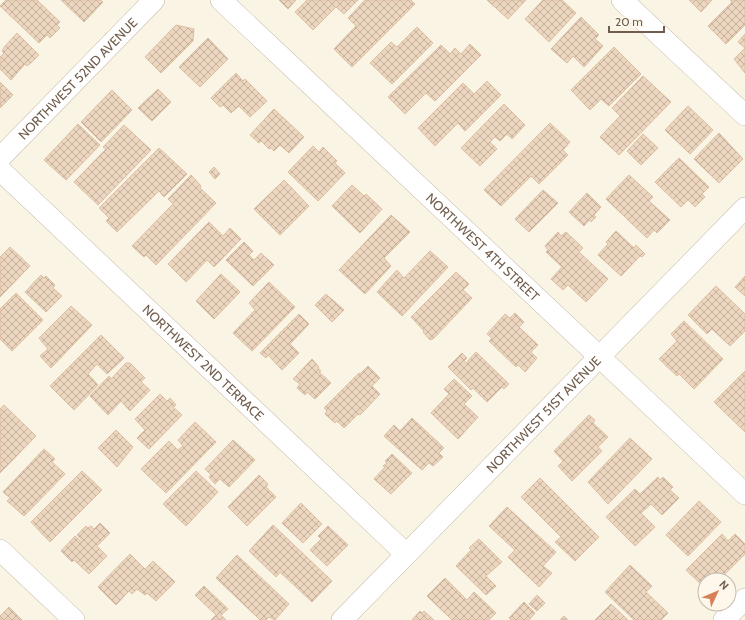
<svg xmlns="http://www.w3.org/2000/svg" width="745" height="620" font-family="Cabin,sans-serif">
<defs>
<pattern id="building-cross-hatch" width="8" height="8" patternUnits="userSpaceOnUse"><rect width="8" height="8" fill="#ecd6bf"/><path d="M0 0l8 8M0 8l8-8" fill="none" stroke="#c4b19d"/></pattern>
</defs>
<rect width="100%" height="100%" fill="#faf4e5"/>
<path fill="url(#building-cross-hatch)" stroke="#ddbea1" d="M 6,0 L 37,0 L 60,22 L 57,25 L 60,28 L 50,38 L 47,35 L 39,43 L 0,6 Z
M 61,0 L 101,0 L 103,2 L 84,22 Z
M 279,0 L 296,0 L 288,9 Z
M 307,0 L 358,0 L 344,14 L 336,7 L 313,30 L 295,12 Z
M 365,0 L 411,0 L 415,4 L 352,67 L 334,49 L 356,26 L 348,18 Z
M 487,0 L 526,0 L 508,19 Z
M 543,0 L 562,0 L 576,13 L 549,42 L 525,19 Z
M 689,0 L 712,0 L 701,12 Z
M 730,0 L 745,0 L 745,25 L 726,44 L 708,26 L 732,2 Z
M 581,17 L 599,35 L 595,39 L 603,46 L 584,67 L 573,56 L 567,63 L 551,49 Z
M 176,25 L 194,29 L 193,41 L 161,73 L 145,57 Z
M 417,27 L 433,43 L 392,84 L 370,63 L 391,42 L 397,47 Z
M 17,33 L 39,55 L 32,62 L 27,66 L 25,64 L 11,80 L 0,69 L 0,57 L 4,53 L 2,51 L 5,46 Z
M 745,34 L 745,73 L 734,59 L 745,48 L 738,42 Z
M 208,38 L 228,59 L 200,87 L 179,67 Z
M 470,44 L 481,55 L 435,101 L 426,93 L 405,114 L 388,97 L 441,45 L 450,54 L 455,48 L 461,54 Z
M 614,47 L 641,74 L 609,106 L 601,99 L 590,110 L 571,90 Z
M 236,73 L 243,81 L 245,79 L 267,101 L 250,117 L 239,106 L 231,113 L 223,105 L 220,107 L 211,98 Z
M 643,76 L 671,102 L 619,155 L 600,137 L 620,116 L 612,108 Z
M 487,81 L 501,95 L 465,131 L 458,123 L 435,146 L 418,128 L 463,83 L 474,94 Z
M 0,82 L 13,95 L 0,108 Z
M 158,89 L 171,102 L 152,121 L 138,108 Z
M 112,90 L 132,110 L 101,142 L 81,122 Z
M 504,104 L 525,125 L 512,139 L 507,134 L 500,141 L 495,137 L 490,142 L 497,149 L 480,166 L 461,148 Z
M 688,106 L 713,130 L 690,154 L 665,130 Z
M 274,109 L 304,137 L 289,153 L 280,145 L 274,151 L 271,148 L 269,149 L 261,141 L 259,143 L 250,135 Z
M 550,123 L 570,142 L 563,150 L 568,155 L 539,184 L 531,176 L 501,206 L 484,190 Z
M 78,124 L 100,145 L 66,180 L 44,160 Z
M 124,125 L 151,150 L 98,205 L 74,182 L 106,149 L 103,147 Z
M 719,133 L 743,159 L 719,183 L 694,159 Z
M 643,134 L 658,148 L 641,165 L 627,151 Z
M 313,146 L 319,152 L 323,147 L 337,161 L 335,163 L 345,173 L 318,201 L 288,172 Z
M 159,148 L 187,174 L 164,197 L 159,191 L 117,232 L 106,221 L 109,218 L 99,208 Z
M 679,158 L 709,187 L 702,194 L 705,197 L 695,207 L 688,200 L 681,207 L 655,182 Z
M 214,167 L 220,174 L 215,179 L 209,172 Z
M 191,175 L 201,186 L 200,188 L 216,203 L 156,265 L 146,255 L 144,257 L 132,246 L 173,204 L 168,199 Z
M 629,175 L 653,197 L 649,201 L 670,220 L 657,233 L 654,230 L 647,238 L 606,199 Z
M 284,180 L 309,206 L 280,235 L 254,209 Z
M 352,185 L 364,196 L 366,194 L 382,209 L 360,233 L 332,206 Z
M 543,190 L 558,203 L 529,232 L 515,219 Z
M 587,193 L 601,207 L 594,215 L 596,217 L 591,222 L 589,220 L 584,226 L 569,212 Z
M 391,215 L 410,232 L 384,258 L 391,266 L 365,294 L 339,270 Z
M 209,222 L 223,236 L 230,228 L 241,239 L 214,267 L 207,260 L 186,282 L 168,264 Z
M 616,231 L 634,248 L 636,245 L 645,254 L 642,257 L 640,256 L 621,276 L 598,255 L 608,244 L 606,242 Z
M 558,232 L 561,236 L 566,232 L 583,248 L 579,252 L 608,279 L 586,302 L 568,285 L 563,290 L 551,279 L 562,267 L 546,252 L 548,250 L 545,246 Z
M 244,242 L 253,251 L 249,255 L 254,260 L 261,253 L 274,265 L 253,286 L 226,260 Z
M 10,247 L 30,266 L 0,297 L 0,257 Z
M 430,251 L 448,267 L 402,316 L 377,292 L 397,270 L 404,278 Z
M 456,272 L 469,284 L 463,290 L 472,298 L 433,339 L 430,340 L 423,332 L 424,331 L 411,317 Z
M 221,274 L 240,292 L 214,319 L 196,301 Z
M 41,275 L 44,278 L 46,276 L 55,285 L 53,288 L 62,296 L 46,312 L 25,292 Z
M 745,276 L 745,296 L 735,287 Z
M 269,282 L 295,307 L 252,351 L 233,333 L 255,310 L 249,303 Z
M 716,286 L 745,314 L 745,331 L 730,346 L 712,329 L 707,334 L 688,315 Z
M 16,293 L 43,320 L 12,351 L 0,339 L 0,309 Z
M 326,294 L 344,310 L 332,322 L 315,305 Z
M 71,306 L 92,325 L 51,368 L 40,356 L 48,349 L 39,338 Z
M 515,313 L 524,322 L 519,327 L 538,345 L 531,352 L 537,358 L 525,372 L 518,365 L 516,367 L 489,341 L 492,338 L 487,334 L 505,314 L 510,318 Z
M 299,314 L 309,324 L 290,344 L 299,353 L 282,370 L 268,355 L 266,358 L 260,353 Z
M 684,321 L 723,359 L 694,389 L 679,374 L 677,376 L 659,359 L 677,341 L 671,334 Z
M 101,335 L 124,358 L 107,374 L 97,364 L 88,374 L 98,385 L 74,410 L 50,386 Z
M 476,352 L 509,384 L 504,389 L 502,387 L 487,402 L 473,388 L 471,390 L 448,367 L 462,353 L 467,358 L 464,361 L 466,363 Z
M 312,359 L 319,367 L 318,368 L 321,371 L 319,372 L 331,383 L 315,399 L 307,392 L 305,395 L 297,388 L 300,384 L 293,379 Z
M 126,363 L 130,363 L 145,378 L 141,382 L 150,390 L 130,411 L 121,401 L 108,415 L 90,396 L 109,376 L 111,379 Z
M 368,366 L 380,378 L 372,386 L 380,394 L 360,415 L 358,414 L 344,428 L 337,421 L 335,423 L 325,414 L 327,411 L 324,408 L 359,373 L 360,374 Z
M 745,371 L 745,432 L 714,402 Z
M 454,379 L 472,396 L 464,404 L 478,417 L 458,439 L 431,413 L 449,394 L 444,389 Z
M 160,394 L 167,401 L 170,398 L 176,405 L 173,407 L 182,415 L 149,449 L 137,438 L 145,430 L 135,419 Z
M 4,405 L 36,436 L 0,473 L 0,409 Z
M 589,415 L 595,420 L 593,423 L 608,437 L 598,447 L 602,451 L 572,481 L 558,466 L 563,461 L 554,451 Z
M 412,418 L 444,448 L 439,453 L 443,457 L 433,466 L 429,463 L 422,470 L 384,436 L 394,425 L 400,431 Z
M 195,422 L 216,442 L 166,493 L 141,469 L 169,441 L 178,450 L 183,446 L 178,440 Z
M 116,430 L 133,447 L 117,467 L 98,448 Z
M 630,438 L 652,459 L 608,504 L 588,482 Z
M 233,440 L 255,460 L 229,487 L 220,479 L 215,484 L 209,477 L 211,475 L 205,469 Z
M 44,449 L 55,459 L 52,462 L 65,474 L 24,516 L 7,501 L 10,498 L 3,492 Z
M 392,454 L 412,473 L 391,494 L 374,479 L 385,467 L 383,466 L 387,463 L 385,461 Z
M 82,471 L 102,490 L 50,542 L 31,522 Z
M 196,471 L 218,492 L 186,526 L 163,504 Z
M 259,475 L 268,484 L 266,487 L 276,497 L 247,526 L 228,507 Z
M 658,477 L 660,480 L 663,477 L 673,487 L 670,490 L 679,498 L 662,515 L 651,504 L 641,513 L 655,527 L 635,546 L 606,517 L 635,489 L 640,494 Z
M 540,478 L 599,537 L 575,561 L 555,542 L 561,537 L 521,497 Z
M 699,501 L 721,522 L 688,556 L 666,535 Z
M 301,503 L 322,524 L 303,543 L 282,523 Z
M 507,507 L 556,552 L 543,566 L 552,573 L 539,587 L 508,557 L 515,550 L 489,526 Z
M 100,523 L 110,533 L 97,546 L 107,556 L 89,574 L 74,560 L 72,562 L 61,551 L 75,536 L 82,542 L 83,541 L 77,535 L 86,526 L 88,528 L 91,526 L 94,529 Z
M 273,525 L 332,581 L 312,602 L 280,572 L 276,577 L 249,551 Z
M 328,526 L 348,545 L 327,566 L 310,550 L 321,539 L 318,536 Z
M 722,534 L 728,541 L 735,534 L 745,544 L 745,554 L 719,580 L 705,580 L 705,588 L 686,570 Z
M 479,539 L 502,562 L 486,576 L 496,586 L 486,595 L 456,566 L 471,550 L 469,548 Z
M 130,554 L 145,569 L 153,561 L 175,582 L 156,601 L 147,593 L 145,595 L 137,589 L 132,594 L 129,591 L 116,605 L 98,587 Z
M 237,555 L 289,604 L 275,620 L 269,617 L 266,620 L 260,620 L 216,578 Z
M 630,565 L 652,586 L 646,592 L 668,613 L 661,620 L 634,620 L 605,592 Z
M 445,578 L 467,600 L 474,592 L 496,613 L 489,620 L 452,620 L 427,596 Z
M 204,586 L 228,609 L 221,615 L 226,620 L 211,620 L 216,615 L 195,595 Z
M 537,595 L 545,603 L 537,611 L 529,604 Z
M 524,602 L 535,613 L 529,620 L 511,620 L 509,618 Z
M 611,604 L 628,620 L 595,620 Z
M 9,607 L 22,620 L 0,620 L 0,616 Z
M 420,611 L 422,613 L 424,611 L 434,620 L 412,620 Z
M 564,616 L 568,620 L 560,620 Z"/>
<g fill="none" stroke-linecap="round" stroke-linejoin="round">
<defs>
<g id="street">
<path id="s1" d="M 221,0 L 745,494"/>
<path d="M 622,0 L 745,115"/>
<path id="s2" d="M 0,158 L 154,0"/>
<path id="s3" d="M 0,170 L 406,554"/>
<path d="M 0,550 L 74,620"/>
<path id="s4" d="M 342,620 L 745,208"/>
<path d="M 724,620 L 745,599"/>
</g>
</defs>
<use href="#street" stroke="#cabcac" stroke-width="22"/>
<use href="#street" stroke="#fff" stroke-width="21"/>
</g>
<g text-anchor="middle" stroke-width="3.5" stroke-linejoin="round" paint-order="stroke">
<g font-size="13" fill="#705d4d" stroke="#fdf8eb">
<text dy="5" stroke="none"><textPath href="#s2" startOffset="111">NORTHWEST 52ND AVENUE</textPath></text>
<text dy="5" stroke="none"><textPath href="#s1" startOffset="360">NORTHWEST 4TH STREET</textPath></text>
<text dy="5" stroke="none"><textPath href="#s3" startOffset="280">NORTHWEST 2ND TERRACE</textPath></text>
<text dy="5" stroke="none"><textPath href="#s4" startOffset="288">NORTHWEST 51ST AVENUE</textPath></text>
</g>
</g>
<g transform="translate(717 592) rotate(46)"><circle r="19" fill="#fdf8eb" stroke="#c5baac"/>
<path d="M0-3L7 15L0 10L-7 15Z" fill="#d88056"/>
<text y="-6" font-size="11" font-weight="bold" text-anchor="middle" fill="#705d4d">N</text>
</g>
<path d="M609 26v6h55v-6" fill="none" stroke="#705d4d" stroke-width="2"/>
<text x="615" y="26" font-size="12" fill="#705d4d" stroke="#fdf8eb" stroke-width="3" paint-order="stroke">20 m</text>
</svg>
